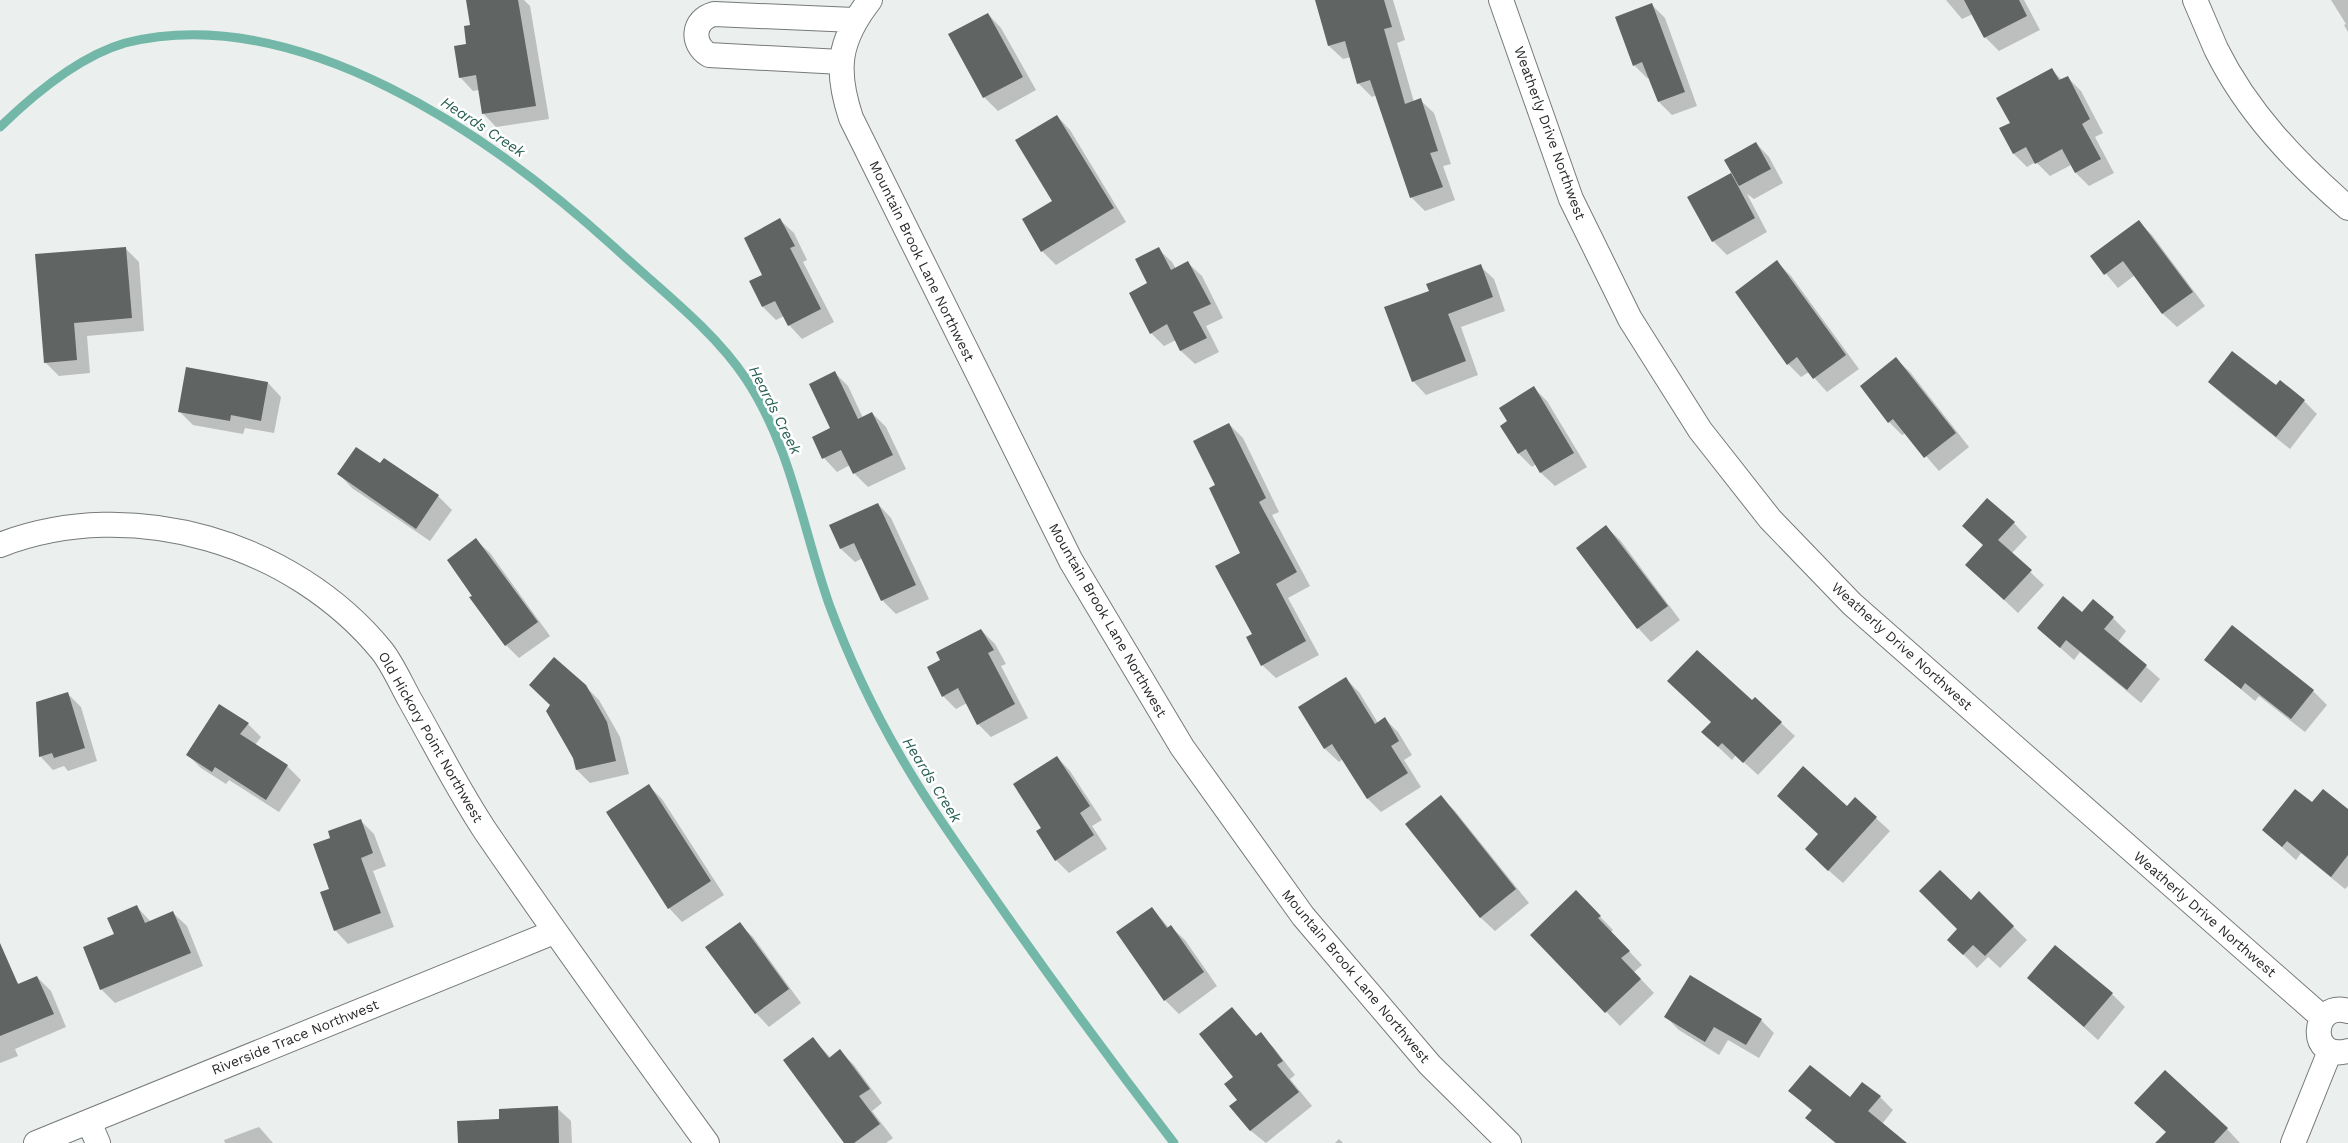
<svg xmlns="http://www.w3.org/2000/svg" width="2348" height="1143" font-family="'Work Sans',sans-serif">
<rect width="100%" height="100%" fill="#ebefee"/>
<path fill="#0003" d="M 467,0 L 524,0 L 530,6 L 549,119 L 496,127 L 483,113 L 479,90 L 473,91 L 460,77 L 471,26 Z
M 1317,0 L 1393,0 L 1405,40 L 1397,43 L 1414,102 L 1420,100 L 1434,113 L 1451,164 L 1443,166 L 1455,200 L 1425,211 L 1411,197 L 1377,95 L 1372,97 L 1358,83 L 1351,57 L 1343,59 L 1329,46 Z
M 1946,0 L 2024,0 L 2040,30 L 1999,51 L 1985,37 L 1973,14 L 1962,19 Z
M 2331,0 L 2348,0 L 2348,32 L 2344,25 L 2346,24 Z
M 1652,5 L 1665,18 L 1697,106 L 1672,115 L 1659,102 L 1650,78 L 1647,78 L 1634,65 Z
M 988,14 L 1001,28 L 1036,90 L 998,111 L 984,97 Z
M 2052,70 L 2062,80 L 2067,77 L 2081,91 L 2103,133 L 2095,137 L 2114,173 L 2089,186 L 2076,173 L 2071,165 L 2050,176 L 2036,162 L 2027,167 L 2014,154 L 2011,123 Z
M 1057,116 L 1070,130 L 1126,222 L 1056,265 L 1042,251 L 1053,201 Z
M 1756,143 L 1769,157 L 1783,183 L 1754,199 L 1747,194 L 1767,232 L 1727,255 L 1713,241 L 1731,174 L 1735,179 Z
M 780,220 L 794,233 L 807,260 L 803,262 L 834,322 L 802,339 L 789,325 L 784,316 L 776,320 L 763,307 L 764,275 Z
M 2139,222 L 2152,235 L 2205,306 L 2177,327 L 2163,314 L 2135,275 L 2118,288 L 2092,257 Z
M 125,248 L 139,262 L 144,331 L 87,336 L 90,373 L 59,376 L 45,362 Z
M 1158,249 L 1172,262 L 1176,269 L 1188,263 L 1202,276 L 1223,318 L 1206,326 L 1219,352 L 1195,364 L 1181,351 L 1176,340 L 1164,346 L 1151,333 L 1149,284 Z
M 1777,262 L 1791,276 L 1859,369 L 1827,392 L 1809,372 L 1801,377 L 1788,364 Z
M 1480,266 L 1494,279 L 1505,311 L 1461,327 L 1478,375 L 1426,395 L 1413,381 L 1430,291 Z
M 1896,359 L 1910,372 L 1969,447 L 1939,471 L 1906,433 L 1902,435 L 1889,422 Z
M 187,368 L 268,383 L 281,397 L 274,433 L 245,428 L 243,434 L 193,425 L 179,411 Z
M 834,372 L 848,386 L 863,418 L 872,413 L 886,427 L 906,469 L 868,487 L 854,473 L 850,465 L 837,472 L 824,458 L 832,428 Z
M 2209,382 L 2276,387 L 2304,401 L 2317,414 L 2290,449 L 2223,395 Z
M 1534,388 L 1547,401 L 1587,467 L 1555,486 L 1541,473 L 1536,464 L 1532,467 L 1519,454 L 1501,426 L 1508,422 Z
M 1229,424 L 1243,438 L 1279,512 L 1272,515 L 1310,586 L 1288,598 L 1319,655 L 1276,678 L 1262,665 L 1254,634 L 1242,553 L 1217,486 Z
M 384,459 L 438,496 L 452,510 L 430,541 L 352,488 L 339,474 L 380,465 Z
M 878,504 L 891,518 L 929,599 L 896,614 L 882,600 L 863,558 L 855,562 L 841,549 L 831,526 Z
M 2014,523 L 2027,537 L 2011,554 L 2044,585 L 2018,613 L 1967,565 Z
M 1606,527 L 1620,540 L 1680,620 L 1651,642 L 1638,628 Z
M 476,540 L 490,553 L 550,636 L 519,658 L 506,645 L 474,596 Z
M 2083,614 L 2113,618 L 2126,631 L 2118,642 L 2160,679 L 2141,703 L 2080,652 L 2074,660 L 2038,628 Z
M 2232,627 L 2313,691 L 2327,705 L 2305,732 L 2259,696 L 2255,701 L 2206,660 Z
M 981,630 L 995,644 L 1006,664 L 1001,666 L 1028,718 L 991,737 L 978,724 L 967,703 L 956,709 L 943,696 L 942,661 Z
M 1346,679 L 1359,692 L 1378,723 L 1385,719 L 1398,732 L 1412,755 L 1404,760 L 1421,787 L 1381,812 L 1368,799 L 1343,759 L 1339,762 L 1325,749 L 1300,708 Z
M 585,686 L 599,700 L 620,737 L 629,774 L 590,783 L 577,770 Z
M 67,693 L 81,707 L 97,761 L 68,771 L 64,766 L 53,770 L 40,756 Z
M 1752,702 L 1781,723 L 1795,736 L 1758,775 L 1736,755 L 1732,760 L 1716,745 L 1712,723 Z
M 248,724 L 261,737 L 255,745 L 287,766 L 301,780 L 279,812 L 229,780 L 226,784 L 201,768 L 188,755 Z
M 1057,757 L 1070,771 L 1102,820 L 1092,826 L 1107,849 L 1069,873 L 1056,860 L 1043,828 Z
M 649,786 L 662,799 L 724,895 L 682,922 L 669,908 Z
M 1441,797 L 1455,811 L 1529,903 L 1495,931 L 1481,918 L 1407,825 Z
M 1855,799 L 1890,831 L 1843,883 L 1820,863 L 1847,808 Z
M 2312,804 L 2348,811 L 2348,886 L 2345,889 L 2301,853 L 2296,860 L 2263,830 Z
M 361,821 L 374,834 L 386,866 L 373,871 L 394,927 L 348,944 L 335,930 L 331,890 L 331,839 Z
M 1576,892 L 1613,930 L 1611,932 L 1642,965 L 1634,972 L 1654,993 L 1620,1026 L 1532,935 Z
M 1979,893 L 2027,940 L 2000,968 L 1988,957 L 1977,968 L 1949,940 L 1959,929 L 1971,901 Z
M 137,907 L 151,922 L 173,913 L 187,926 L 203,966 L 115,1003 L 101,989 L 115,935 Z
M 1152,908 L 1169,928 L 1171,927 L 1185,940 L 1217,986 L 1179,1014 L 1165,1000 Z
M 739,924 L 753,937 L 801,1003 L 769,1027 L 756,1013 Z
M 37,977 L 51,991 L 66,1027 L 15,1049 L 18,1056 L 0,1063 L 0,987 L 15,980 L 20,985 Z
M 2029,978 L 2112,994 L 2125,1007 L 2098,1040 Z
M 1232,1009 L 1257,1037 L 1260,1034 L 1274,1048 L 1295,1075 L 1290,1079 L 1312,1106 L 1266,1143 L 1251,1131 L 1231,1106 L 1238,1100 Z
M 1666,1017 L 1761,1020 L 1774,1033 L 1759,1058 L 1728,1040 L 1719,1055 L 1679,1030 Z
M 813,1039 L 831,1058 L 840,1051 L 854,1065 L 882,1103 L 872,1111 L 893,1138 L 886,1143 L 845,1143 Z
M 1790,1091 L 1850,1099 L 1880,1097 L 1893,1110 L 1882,1124 L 1903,1143 L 1835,1143 L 1807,1118 L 1812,1111 Z
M 557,1108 L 571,1121 L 572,1143 L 459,1143 L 501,1120 Z
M 259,1127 L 273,1143 L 225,1143 L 224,1140 Z
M 2227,1129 L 2240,1143 L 2157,1143 Z
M 1339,1139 L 1343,1143 L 1335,1143 Z"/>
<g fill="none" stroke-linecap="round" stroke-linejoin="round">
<path stroke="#72b7a7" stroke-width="9" d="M 0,127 C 34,94 80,56 125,43 C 298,0 493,137 614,247 C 657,287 714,330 746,379 C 792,449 802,527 829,604 C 848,656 873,709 901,757 C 931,809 966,857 1000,906 C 1056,986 1114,1065 1174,1143"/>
</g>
<path fill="#606463" d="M 466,0 L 518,0 L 536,106 L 482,114 L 476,75 L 459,78 L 454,46 L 466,44 L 464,26 L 470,25 Z
M 1315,0 L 1384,0 L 1392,27 L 1384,29 L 1405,104 L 1421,98 L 1438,151 L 1430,153 L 1443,187 L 1410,198 L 1370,80 L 1357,84 L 1345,41 L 1328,46 Z
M 1964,0 L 2019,0 L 2027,16 L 1984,38 Z
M 1652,3 L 1685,92 L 1658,102 L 1642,62 L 1633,66 L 1615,17 Z
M 988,13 L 1023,77 L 983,98 L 948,34 Z
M 2052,68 L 2059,80 L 2068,76 L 2090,119 L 2082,124 L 2101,159 L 2075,173 L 2062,149 L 2035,164 L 2026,147 L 2013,154 L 1999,128 L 2010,123 L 1996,98 Z
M 1057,115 L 1114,208 L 1041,252 L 1022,219 L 1052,201 L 1015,140 Z
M 1756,142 L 1771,169 L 1739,186 L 1724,160 Z
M 1731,173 L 1755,218 L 1712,242 L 1687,197 Z
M 780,218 L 795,246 L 790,248 L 821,309 L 788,326 L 775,301 L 762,307 L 749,281 L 762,275 L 744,238 Z
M 2139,220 L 2193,292 L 2162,314 L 2123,261 L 2104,275 L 2090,256 Z
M 126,247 L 132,318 L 74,323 L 77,360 L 44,363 L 35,254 Z
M 1159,247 L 1171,270 L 1188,261 L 1211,304 L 1193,312 L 1207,338 L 1180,351 L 1167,324 L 1150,334 L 1129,293 L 1147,283 L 1135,259 Z
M 1777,260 L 1846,355 L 1813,379 L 1797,357 L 1787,365 L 1735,292 Z
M 1481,264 L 1493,297 L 1448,314 L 1466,361 L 1412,382 L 1384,307 L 1429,291 L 1426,284 Z
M 2232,351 L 2276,385 L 2280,380 L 2305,400 L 2276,437 L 2208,382 Z
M 1896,357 L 1956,433 L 1924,458 L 1893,419 L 1888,423 L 1860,386 Z
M 186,367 L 268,382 L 261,421 L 231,415 L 230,421 L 178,412 Z
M 835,371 L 858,419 L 872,412 L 893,455 L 853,474 L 841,450 L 822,459 L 812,437 L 830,428 L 809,384 Z
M 1534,386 L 1574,453 L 1540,473 L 1526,449 L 1518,454 L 1500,426 L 1507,421 L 1499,408 Z
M 1229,423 L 1266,498 L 1259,502 L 1297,572 L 1276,584 L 1306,641 L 1261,666 L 1246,637 L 1252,634 L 1215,566 L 1240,553 L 1209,488 L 1215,485 L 1193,441 Z
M 356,447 L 380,463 L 384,458 L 439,495 L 416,529 L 337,474 Z
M 1987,498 L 2015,522 L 1998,540 L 2032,570 L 2004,600 L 1965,565 L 1983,545 L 1962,526 Z
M 878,503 L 916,585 L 881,601 L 854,543 L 840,549 L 829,525 Z
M 1606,525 L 1668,606 L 1637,629 L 1576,548 Z
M 476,538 L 538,622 L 505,646 L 469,597 L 472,596 L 447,560 Z
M 2063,596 L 2082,612 L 2093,599 L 2114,617 L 2104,629 L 2147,665 L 2127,690 L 2066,640 L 2060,648 L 2037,628 Z
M 2232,625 L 2314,690 L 2291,719 L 2245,683 L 2241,689 L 2204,660 Z
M 981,629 L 994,650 L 988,653 L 1015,704 L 977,725 L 958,688 L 942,697 L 927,667 L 940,660 L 936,652 Z
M 1697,650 L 1752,700 L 1755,697 L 1782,722 L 1743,763 L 1722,743 L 1718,747 L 1701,732 L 1711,722 L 1667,681 Z
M 554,657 L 586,685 L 607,722 L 616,761 L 576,770 L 573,758 L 546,711 L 550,705 L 529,685 Z
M 1346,677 L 1375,724 L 1385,717 L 1399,741 L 1391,746 L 1408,773 L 1367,799 L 1332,744 L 1324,749 L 1298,707 Z
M 68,692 L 85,748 L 54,758 L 52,753 L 39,757 L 36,702 Z
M 219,704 L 249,723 L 240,734 L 288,765 L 266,800 L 215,767 L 212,772 L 186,755 Z
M 1057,756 L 1090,806 L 1080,813 L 1094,835 L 1055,861 L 1036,831 L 1041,828 L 1013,784 Z
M 1803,766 L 1847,806 L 1855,797 L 1877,817 L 1828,871 L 1805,849 L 1818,834 L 1777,796 Z
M 649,784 L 711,881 L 668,909 L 606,812 Z
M 2295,789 L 2312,802 L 2323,789 L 2348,809 L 2348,855 L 2331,877 L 2287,841 L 2282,847 L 2262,830 Z
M 1441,795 L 1516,889 L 1480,918 L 1405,824 Z
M 361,819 L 373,853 L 361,858 L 381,913 L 334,931 L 320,892 L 329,889 L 313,844 L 330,838 L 328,831 Z
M 1940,870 L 1971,900 L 1979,891 L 2014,926 L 1985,956 L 1973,945 L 1963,955 L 1947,940 L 1957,929 L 1919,891 Z
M 1576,890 L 1601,916 L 1598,918 L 1630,951 L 1621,958 L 1641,979 L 1605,1013 L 1530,935 Z
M 137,905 L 145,923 L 173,911 L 191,953 L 100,990 L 83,947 L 114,934 L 107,918 Z
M 1152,907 L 1167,928 L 1171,925 L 1204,972 L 1164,1001 L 1116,932 Z
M 740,922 L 789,989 L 755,1014 L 705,947 Z
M 0,943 L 18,984 L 37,976 L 54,1014 L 0,1036 Z
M 2055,945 L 2113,993 L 2084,1027 L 2027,978 Z
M 1690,975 L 1762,1019 L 1746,1045 L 1714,1027 L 1705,1042 L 1664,1017 Z
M 1232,1007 L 1256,1036 L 1261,1032 L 1283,1061 L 1277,1065 L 1299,1092 L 1250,1131 L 1229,1106 L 1237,1100 L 1224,1084 L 1233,1077 L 1199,1034 Z
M 813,1037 L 829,1058 L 840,1049 L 870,1089 L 859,1096 L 880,1124 L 854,1143 L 844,1143 L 783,1060 Z
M 1810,1065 L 1850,1097 L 1862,1082 L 1881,1096 L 1868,1111 L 1907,1143 L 1836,1143 L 1805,1118 L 1812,1110 L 1788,1091 Z
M 2165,1070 L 2228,1128 L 2214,1143 L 2155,1143 L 2166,1132 L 2134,1103 Z
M 558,1106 L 559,1143 L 458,1143 L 457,1121 L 499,1119 L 499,1109 Z"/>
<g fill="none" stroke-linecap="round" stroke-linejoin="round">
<defs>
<path id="minor" d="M 870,0 C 838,41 835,70 851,118 L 1071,561 L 1182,747 L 1303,916 L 1430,1065 L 1509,1143
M 1501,0 L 1571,199 L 1630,319 L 1700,430 L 1770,519 L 1852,604 L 2323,1018
M 2195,0 C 2202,16 2209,33 2216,49 C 2247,112 2296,163 2348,208
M 841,62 L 709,55 C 691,44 692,20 714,14 L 854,20
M 0,545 C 132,494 294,543 382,651 C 393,665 401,684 410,700 C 435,744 458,790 486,832 C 558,937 632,1040 707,1143
M 2348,1011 C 2311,1000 2307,1062 2348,1051
M 89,1122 L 98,1143
M 36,1143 L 554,932
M 2293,1143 L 2330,1051"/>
</defs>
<use href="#minor" stroke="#767a79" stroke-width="26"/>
<use href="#minor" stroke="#fff" stroke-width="24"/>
</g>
<g text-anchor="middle" stroke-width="5" stroke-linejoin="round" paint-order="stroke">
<g font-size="14" fill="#282a2a" stroke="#fff">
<text transform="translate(1550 133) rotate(70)" y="5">Weatherly Drive Northwest</text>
<text transform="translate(922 261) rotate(64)" y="5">Mountain Brook Lane Northwest</text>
<text transform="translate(1108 620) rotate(60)" y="5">Mountain Brook Lane Northwest</text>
<text transform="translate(1902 646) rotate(42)" y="5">Weatherly Drive Northwest</text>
<text transform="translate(431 737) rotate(60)" y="5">Old Hickory Point Northwest</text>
<text transform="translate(2205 914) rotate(41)" y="5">Weatherly Drive Northwest</text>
<text transform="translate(1356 976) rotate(50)" y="5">Mountain Brook Lane Northwest</text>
<text transform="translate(295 1037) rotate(-22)" y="5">Riverside Trace Northwest</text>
</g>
<g font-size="15" font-style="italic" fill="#275f53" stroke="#fff">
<text transform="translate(483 127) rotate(33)" y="5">Heards Creek</text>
<text transform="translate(775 410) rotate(63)" y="5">Heards Creek</text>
<text transform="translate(932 780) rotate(58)" y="5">Heards Creek</text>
</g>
</g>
</svg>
